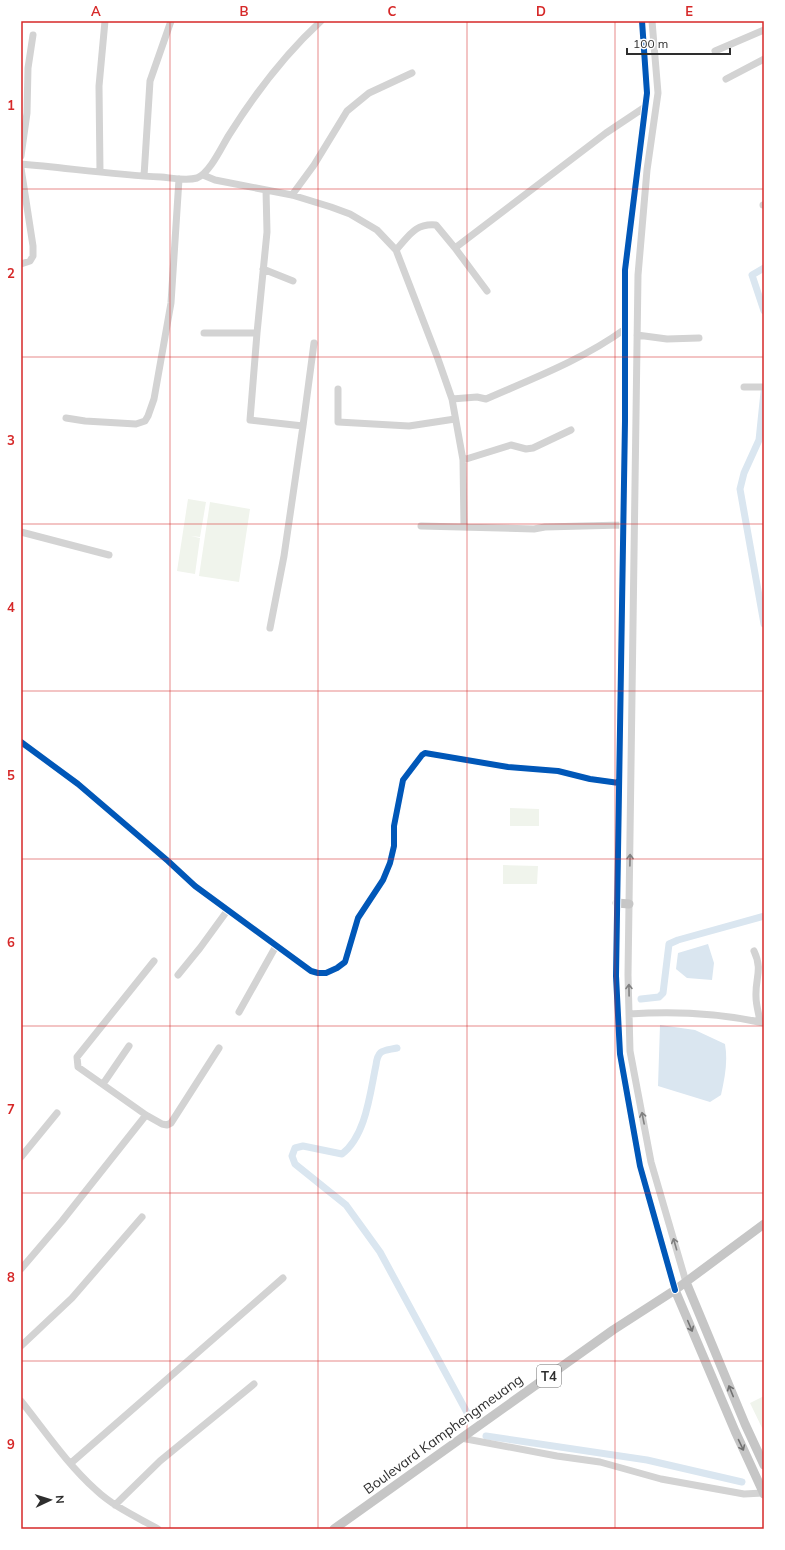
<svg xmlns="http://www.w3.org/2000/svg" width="785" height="1550" font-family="Mulish,sans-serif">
<rect width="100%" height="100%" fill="#fff"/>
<path fill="#f0f4ec" d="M 188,499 L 206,502 L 200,537 L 191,536 L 200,538 L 195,574 L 177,571 Z
M 210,502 L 250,509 L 239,582 L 199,576 Z
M 510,808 L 539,809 L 539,826 L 510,826 Z
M 503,865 L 538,866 L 537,884 L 503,884 Z
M 764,1396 L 764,1432 L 750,1403 Z"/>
<path fill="#dae6f0" d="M 708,944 L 714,963 L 712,980 L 687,978 L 676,969 L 678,953 Z
M 660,1025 L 695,1030 L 725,1044 C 728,1061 725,1077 721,1095 L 710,1102 L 658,1086 Z"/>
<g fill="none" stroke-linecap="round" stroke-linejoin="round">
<path stroke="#dae6f0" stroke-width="7" d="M 764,268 L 752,275 L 764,311
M 764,392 L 759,440 L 744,473 L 740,489 L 764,624
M 641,999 L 659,997 L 663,993 L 669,944 L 678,940 L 764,916
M 397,1048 C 383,1051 378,1049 376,1065 C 370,1093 366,1136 342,1154 L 303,1146 L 295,1148 L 292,1156 L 295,1164 L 346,1205 L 380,1252 L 470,1418
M 486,1436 L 647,1460 L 742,1482"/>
<path stroke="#d3d3d3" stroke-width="7" d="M 642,21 L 647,93 L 625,270 L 625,421 L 616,976 L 620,1054 L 640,1166 L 675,1290
M 652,21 L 658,93 L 647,170 L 638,275 L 628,975 L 630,1051 L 651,1162 L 686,1282
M 715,51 L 764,30
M 726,79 L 764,59
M 21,156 L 27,113 L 28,68 L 33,35
M 21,164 C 68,168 114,175 161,177 C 172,178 186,181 197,178 C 210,173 222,146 229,135 C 256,92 284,55 321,21
M 21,168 L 33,246 L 33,256 L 30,261 L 21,264
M 100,172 L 99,86 L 105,21
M 203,175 L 215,180 L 292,195 L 331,207 L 350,214 L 377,230 L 396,250 L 438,359 L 452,399 L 463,460 L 464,527
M 144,176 L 150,81 L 171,21
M 266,190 L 267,232 L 257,333 L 250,420 L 303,426 L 314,343
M 292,195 L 314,165 L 347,111 L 369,93 L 412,73
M 763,205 L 764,205
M 455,248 L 487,291
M 396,250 C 409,236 415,223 436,225 L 455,248 L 606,133 L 645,107
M 263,269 L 293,281
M 204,333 L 257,333
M 637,335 L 667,339 L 699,338
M 744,387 L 764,387
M 338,389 L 338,422 L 409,426 L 455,419
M 452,399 L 477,397 L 486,399 C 534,378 582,360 625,329
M 66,418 L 85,421 L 136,424 L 145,421 L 148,416 L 154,399 L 171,303 L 179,179
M 463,460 L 511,445 L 526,449 L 533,448 L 571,430
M 421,526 L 534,529 L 545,527 L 622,525
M 21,532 L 109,555
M 270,628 L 284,556 L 303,426
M 21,742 L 78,784 L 168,861 L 195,886 L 311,971 L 318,973 L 326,973 L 337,968 L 345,962 L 358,918 L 383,880 L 390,863 L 394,846 L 394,826 L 403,780 L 422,755 L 425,753 L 508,767 L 558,771 L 590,779 L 619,783
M 754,951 C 763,970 755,978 756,997 C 756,1005 759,1014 760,1022
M 154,961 L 77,1057 L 78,1067 L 146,1115 L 162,1124 L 167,1125 L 171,1123 L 219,1048
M 178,975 L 200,948 L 227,911
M 239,1012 L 276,946
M 629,1014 C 674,1011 720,1013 764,1023
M 103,1084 L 129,1046
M 21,1157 L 57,1113
M 21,1269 L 62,1221 L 146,1115
M 21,1346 L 72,1298 L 142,1217
M 21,1401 C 45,1431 67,1464 96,1490 C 114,1507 137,1517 158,1529
M 461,1438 L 557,1456 L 600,1462 L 661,1479 L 744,1494 L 763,1493
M 71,1463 L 283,1278
M 115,1505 L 160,1461 L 254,1384"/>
<path stroke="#c6c6c6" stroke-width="9" d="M 617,903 L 629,904
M 686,1282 L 745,1424 L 764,1465
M 675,1290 L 735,1431 L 764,1494
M 334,1529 L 613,1330 L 675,1290 L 764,1224"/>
<defs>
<path id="cycleway" d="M 642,21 L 647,93 L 625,270 L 625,421 L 616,976 L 620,1054 L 640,1166 L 675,1290
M 21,742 L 78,784 L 168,861 L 195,886 L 311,971 L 318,973 L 326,973 L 337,968 L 345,962 L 358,918 L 383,880 L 390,863 L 394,846 L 394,826 L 403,780 L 422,755 L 425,753 L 508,767 L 558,771 L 590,779 L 619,783"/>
</defs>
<use href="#cycleway" stroke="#fff" stroke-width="8"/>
<use href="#cycleway" stroke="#0057b8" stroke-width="6"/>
</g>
<defs><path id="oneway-shaft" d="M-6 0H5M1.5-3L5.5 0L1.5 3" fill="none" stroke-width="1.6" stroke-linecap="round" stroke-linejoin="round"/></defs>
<g stroke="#808080">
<use href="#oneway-shaft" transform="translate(630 860) rotate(-89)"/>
<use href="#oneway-shaft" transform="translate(629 990) rotate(-91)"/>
<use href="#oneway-shaft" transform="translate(643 1118) rotate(-101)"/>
<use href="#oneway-shaft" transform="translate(675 1244) rotate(-106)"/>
</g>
<g stroke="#727272">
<use href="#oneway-shaft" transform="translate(690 1326) rotate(67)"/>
<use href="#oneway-shaft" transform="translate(731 1391) rotate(-112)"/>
<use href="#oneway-shaft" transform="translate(741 1445) rotate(65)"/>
</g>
<path fill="none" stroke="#d62828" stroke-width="1" stroke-opacity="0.55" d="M 170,21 L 170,1529M 318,21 L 318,1529M 467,21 L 467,1529M 615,21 L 615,1529M 21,189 L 764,189M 21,357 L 764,357M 21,524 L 764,524M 21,691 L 764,691M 21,859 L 764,859M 21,1026 L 764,1026M 21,1193 L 764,1193M 21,1361 L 764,1361"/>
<g text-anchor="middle" stroke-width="4" stroke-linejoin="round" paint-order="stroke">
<rect fill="#fff" stroke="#6d6d6d" stroke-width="1" x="537" y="1365" width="24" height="22" rx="3"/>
<g font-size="13" font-weight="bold" fill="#2e2e2e">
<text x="549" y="1381">T4</text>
</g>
<g font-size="14" fill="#2e2e2e" stroke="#fff">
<text transform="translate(443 1434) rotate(-36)" y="5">Boulevard Kamphengmeuang</text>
</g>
</g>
<rect width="785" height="1550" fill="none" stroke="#ffffff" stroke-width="44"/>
<g transform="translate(50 1500) rotate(86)" stroke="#ffffff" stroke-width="3" paint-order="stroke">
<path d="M0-3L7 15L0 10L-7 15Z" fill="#2e2e2e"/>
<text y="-6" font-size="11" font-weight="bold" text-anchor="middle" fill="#2e2e2e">N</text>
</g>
<path d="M627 48v6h103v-6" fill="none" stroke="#2e2e2e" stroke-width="2"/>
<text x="633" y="48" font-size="12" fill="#2e2e2e" stroke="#ffffff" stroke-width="3" paint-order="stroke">100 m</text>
<rect x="22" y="22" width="741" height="1506" fill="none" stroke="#d62828" stroke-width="1.5"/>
<g font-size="13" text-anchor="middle" font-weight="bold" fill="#d62828">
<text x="96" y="16">A</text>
<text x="244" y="16">B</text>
<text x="392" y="16">C</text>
<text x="541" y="16">D</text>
<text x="689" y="16">E</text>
<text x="11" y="110">1</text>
<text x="11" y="278">2</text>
<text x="11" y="445">3</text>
<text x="11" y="612">4</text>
<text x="11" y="780">5</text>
<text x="11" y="947">6</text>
<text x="11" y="1114">7</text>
<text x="11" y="1282">8</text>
<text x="11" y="1449">9</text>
</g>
</svg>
